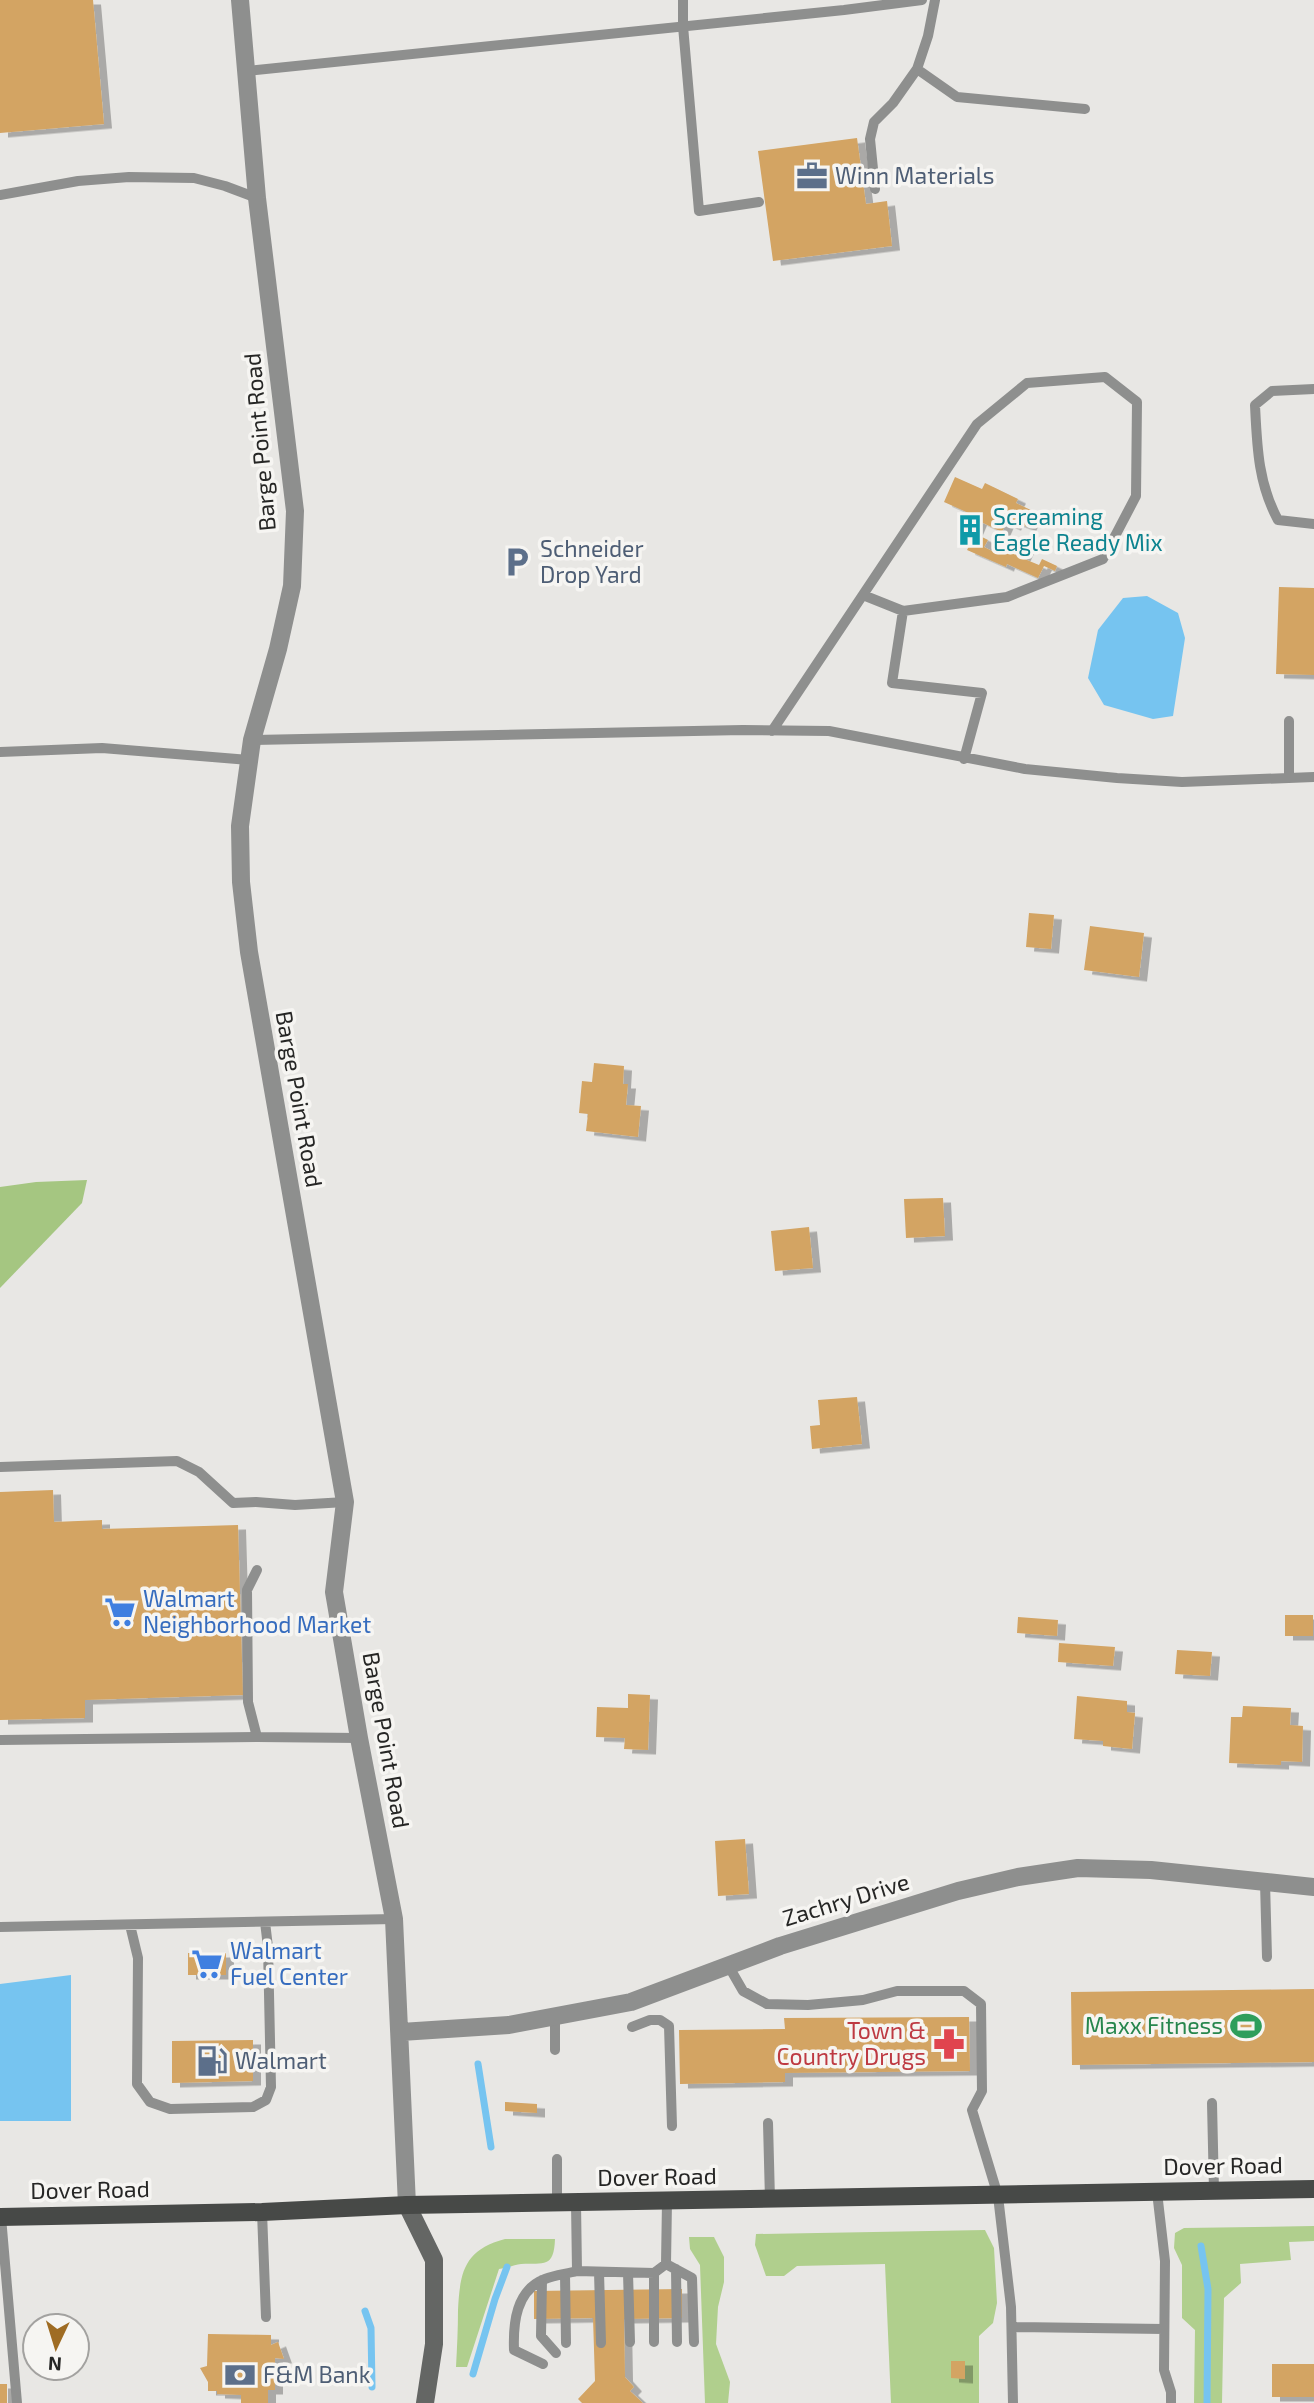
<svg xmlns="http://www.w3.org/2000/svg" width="1314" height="2403" font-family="'Exo 2',sans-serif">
<defs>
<filter id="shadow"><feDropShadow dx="8" dy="4.5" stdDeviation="0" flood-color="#0004"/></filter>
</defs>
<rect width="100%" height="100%" fill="#e8e7e4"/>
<path fill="#b0cf8d" d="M 1314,2226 L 1314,2241 L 1289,2242 L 1291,2260 L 1240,2264 L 1241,2283 L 1224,2298 L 1222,2403 L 1194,2403 L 1195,2330 L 1182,2318 L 1182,2265 L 1174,2248 L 1175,2233 L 1184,2228 Z
M 985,2230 L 994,2248 L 997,2303 L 993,2323 L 979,2336 L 979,2403 L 891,2403 L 885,2264 L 797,2266 L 784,2276 L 766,2276 L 755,2245 L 756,2234 Z
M 689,2237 L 714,2237 L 724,2257 L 724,2282 L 718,2307 L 716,2344 L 730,2382 L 728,2403 L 705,2403 L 700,2265 L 690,2249 Z
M 505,2239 L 555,2239 C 554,2268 544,2263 521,2264 C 514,2265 506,2268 499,2269 L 467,2367 L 456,2367 C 457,2348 458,2329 458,2310 C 460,2272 464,2250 505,2239 Z"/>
<path fill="#a5c681" d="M 87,1180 L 82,1203 L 0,1288 L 0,1187 L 36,1182 Z"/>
<path fill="#76c4f0" d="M 1147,596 L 1178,613 L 1185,638 L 1173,716 L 1153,719 L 1104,705 L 1088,678 L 1098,630 L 1123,598 Z
M 71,1975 L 71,2121 L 0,2121 L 0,1984 Z"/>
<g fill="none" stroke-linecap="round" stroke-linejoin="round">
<path stroke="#76c4f0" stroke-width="7" d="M 478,2064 L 491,2147
M 1201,2246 L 1208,2289 L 1207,2403
M 365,2311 L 371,2328 L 372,2387
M 473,2374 L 495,2299 L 507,2267"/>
</g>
<path fill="#d3a463" filter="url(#shadow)" d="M 0,0 L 93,0 L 104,124 L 0,133 Z
M 857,138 L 866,204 L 887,201 L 892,246 L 773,261 L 758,151 Z
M 955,477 L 982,489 L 985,483 L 1018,499 L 1016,503 L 1035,512 L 1028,527 L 1015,522 L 1013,526 L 1006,523 L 1002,532 L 979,521 L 974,533 L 988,540 L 984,547 L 992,551 L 996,543 L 1008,548 L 1012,540 L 1027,547 L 1022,558 L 1039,565 L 1042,559 L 1057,566 L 1055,571 L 1044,566 L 1038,578 L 1007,564 L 1006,567 L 967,550 L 972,540 L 961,535 L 971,514 L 944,502 Z
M 1279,587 L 1314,588 L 1314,675 L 1276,674 Z
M 1029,913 L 1054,915 L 1051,949 L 1026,947 Z
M 1090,926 L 1144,933 L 1139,977 L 1084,970 Z
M 594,1063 L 624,1066 L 623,1084 L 628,1084 L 626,1105 L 641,1106 L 638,1137 L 586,1131 L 588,1114 L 579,1113 L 582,1081 L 592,1082 Z
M 943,1198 L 945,1236 L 906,1238 L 904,1199 Z
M 809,1227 L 813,1268 L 775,1271 L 771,1231 Z
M 857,1397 L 862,1444 L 812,1449 L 810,1426 L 820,1425 L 818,1400 Z
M 53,1490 L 54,1522 L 102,1520 L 102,1529 L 238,1525 L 243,1695 L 85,1700 L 85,1718 L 0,1720 L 0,1492 Z
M 1285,1615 L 1313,1615 L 1313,1636 L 1285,1636 Z
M 1018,1617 L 1058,1620 L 1057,1636 L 1017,1633 Z
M 1059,1643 L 1115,1647 L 1113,1666 L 1058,1662 Z
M 1177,1650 L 1212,1652 L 1210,1676 L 1175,1674 Z
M 628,1694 L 650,1695 L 648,1750 L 624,1749 L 625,1738 L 596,1737 L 597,1707 L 628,1708 Z
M 1077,1696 L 1127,1701 L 1127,1712 L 1135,1713 L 1132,1749 L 1103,1746 L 1103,1741 L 1074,1739 Z
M 1243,1706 L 1291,1708 L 1290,1725 L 1303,1726 L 1302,1762 L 1281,1761 L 1281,1765 L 1229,1763 L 1231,1717 L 1242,1717 Z
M 745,1839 L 749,1894 L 718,1896 L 715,1841 Z
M 188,1953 L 226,1953 L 226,1975 L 188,1975 Z
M 1314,1989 L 1314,2062 L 1072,2065 L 1071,1992 Z
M 969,2017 L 970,2071 L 785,2073 L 785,2082 L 680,2084 L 679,2030 L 785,2029 L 784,2018 Z
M 253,2040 L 253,2081 L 172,2083 L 172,2041 Z
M 505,2102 L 537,2104 L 537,2113 L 505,2111 Z
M 682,2289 L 682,2318 L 624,2319 L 625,2377 L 634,2387 L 630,2391 L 643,2403 L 582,2403 L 578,2399 L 595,2381 L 593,2318 L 534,2319 L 534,2291 Z
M 208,2334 L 271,2335 L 271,2345 L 278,2342 L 284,2359 L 275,2358 L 275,2390 L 268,2390 L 268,2403 L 241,2403 L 241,2395 L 217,2394 L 217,2391 L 208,2391 L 208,2382 L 200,2368 L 207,2366 Z
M 951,2361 L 965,2361 L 965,2379 L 951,2378 Z
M 1272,2364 L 1314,2364 L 1314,2397 L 1272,2397 Z
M 0,2384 L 7,2384 L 7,2403 L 0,2403 Z"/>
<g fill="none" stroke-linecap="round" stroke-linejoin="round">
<path stroke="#8e8f8e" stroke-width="10" d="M 683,0 L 683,26 L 699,211 L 759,202
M 917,69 L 957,97 L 1085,109
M 246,71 L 844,10 L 922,0
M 875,189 L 870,139 L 874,122 L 893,103 L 917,69 L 928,36 L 935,0
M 0,195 L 78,181 L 129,177 L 194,178 L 225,186 L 257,198
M 1314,389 L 1272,391 L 1255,405 C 1257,446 1258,483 1278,520 L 1314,524
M 903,611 L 892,683 L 982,693 L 964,759
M 1289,721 L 1289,778
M 772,731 L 977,424 L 1027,383 L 1105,377 L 1137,402 L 1136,496 L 1103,559 L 1007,597 L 903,611 L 863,595
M 252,740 L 743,730 L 829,731 L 1025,769 L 1117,778 L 1182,782 L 1314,777
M 0,752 L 102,748 L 249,760
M 0,1467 L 177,1461 L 199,1472 L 233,1503 L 256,1502 L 295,1505 L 345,1502
M 257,1737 L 248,1702 L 247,1590 L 257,1570
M 0,1740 L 257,1737 L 359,1738
M 1265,1882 L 1267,1957
M 130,1925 L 138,1958 L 137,2084 L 150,2102 L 170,2109 L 253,2107 L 266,2100 L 271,2087 L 268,1947 L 265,1922
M 0,1927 L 394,1919
M 728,1965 L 743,1991 L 767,2004 L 808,2005 L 863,2000 L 897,1991 L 964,1991 L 981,2004 L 982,2091 L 972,2110 L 998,2196 L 1011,2307 L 1013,2403
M 555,2018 L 555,2050
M 632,2027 L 650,2020 L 660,2020 L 669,2026 L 672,2126
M 1212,2103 L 1214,2191
M 768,2123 L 770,2200
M 557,2159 L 557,2204
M 1157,2192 L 1165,2261 L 1164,2370 L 1171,2392 L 1171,2403
M 667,2201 L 666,2264 L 692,2278 L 694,2342
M 262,2212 L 266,2317
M 1,2217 L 17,2403
M 676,2269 L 677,2342
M 577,2271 L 654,2273 L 666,2264
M 599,2272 L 601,2343
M 628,2273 L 630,2342
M 654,2273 L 654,2342
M 565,2274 L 566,2343
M 542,2280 L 541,2336 L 556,2353
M 1012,2327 L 1164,2329
M 543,2364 L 514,2350 C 513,2323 516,2290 545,2279 C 555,2275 566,2274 577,2271 L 576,2203"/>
<path stroke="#8e8f8e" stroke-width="18" d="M 240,0 L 257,198 L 295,511 L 292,586 L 278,649 L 252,740 L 240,826 L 241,882 L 249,952 L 345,1502 L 334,1592 L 359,1738 L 394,1919 L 407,2205
M 401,2032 L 509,2025 L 631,2002 L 780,1946 L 958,1891 L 1018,1877 L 1078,1868 L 1151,1870 L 1314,1887"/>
<path stroke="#646664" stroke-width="18" d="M 407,2205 L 434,2260 L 434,2344 L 425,2403"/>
<path stroke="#474947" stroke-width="18" d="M 0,2217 L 262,2212 L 407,2205 L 1314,2189"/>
</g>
<defs>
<symbol id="office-bare" viewBox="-9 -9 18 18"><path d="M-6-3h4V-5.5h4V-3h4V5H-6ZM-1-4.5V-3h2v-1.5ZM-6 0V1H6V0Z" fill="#5c6f8a" stroke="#f6f5f2" stroke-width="2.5" paint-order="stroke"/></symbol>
<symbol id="building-bare" viewBox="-9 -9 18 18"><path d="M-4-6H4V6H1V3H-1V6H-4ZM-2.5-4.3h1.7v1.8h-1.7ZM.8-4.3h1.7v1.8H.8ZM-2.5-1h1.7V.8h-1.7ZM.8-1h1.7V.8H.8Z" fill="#0f9aa8" stroke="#f6f5f2" stroke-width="2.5" paint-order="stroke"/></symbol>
<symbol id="parking-bare" viewBox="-9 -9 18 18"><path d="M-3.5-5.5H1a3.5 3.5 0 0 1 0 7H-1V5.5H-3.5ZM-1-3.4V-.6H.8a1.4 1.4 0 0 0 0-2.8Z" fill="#5c6f8a" stroke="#f6f5f2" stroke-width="2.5" paint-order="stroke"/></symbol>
<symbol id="supermarket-bare" viewBox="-9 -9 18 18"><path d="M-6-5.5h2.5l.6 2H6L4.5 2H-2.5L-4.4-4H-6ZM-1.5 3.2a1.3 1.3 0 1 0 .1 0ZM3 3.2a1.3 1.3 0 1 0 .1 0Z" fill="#3f7fe0" stroke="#f6f5f2" stroke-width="2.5" paint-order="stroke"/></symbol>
<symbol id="stadium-bare" viewBox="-9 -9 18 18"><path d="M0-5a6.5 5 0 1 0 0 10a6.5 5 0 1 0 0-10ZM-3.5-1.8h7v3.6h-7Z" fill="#2e9e5b" stroke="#f6f5f2" stroke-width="2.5" paint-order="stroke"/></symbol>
<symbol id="pharmacy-bare" viewBox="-9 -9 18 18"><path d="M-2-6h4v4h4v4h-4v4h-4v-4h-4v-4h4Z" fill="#e0444e" stroke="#f6f5f2" stroke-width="2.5" paint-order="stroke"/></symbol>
<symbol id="fuel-bare" viewBox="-9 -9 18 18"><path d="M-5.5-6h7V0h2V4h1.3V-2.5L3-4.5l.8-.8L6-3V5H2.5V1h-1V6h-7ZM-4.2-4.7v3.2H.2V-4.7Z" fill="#5c6f8a" stroke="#f6f5f2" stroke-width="2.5" paint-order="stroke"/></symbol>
<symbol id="bank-bare" viewBox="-9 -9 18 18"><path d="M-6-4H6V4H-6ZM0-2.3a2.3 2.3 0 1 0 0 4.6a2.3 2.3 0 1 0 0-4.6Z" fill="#5c6f8a" stroke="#f6f5f2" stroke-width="2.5" paint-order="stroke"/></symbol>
</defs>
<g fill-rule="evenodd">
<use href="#office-bare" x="790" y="154" width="44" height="44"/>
<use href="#building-bare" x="948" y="508" width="44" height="44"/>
<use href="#parking-bare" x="495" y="540" width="44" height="44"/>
<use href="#supermarket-bare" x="98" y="1590" width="44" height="44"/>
<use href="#supermarket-bare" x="185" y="1942" width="44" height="44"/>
<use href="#stadium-bare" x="1224" y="2004" width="44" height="44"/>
<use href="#pharmacy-bare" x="927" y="2022" width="44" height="44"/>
<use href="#fuel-bare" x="190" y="2039" width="44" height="44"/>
<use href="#bank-bare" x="218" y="2353" width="44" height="44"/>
</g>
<g text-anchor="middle" stroke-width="7" stroke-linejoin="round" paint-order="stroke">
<g font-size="23" fill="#4e5e75" stroke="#f6f5f2" text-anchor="start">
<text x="835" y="184">Winn Materials</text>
<text x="540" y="557">Schneider<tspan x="540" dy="26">Drop Yard</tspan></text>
<text x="235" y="2069">Walmart</text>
<text x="263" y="2383">F&amp;M Bank</text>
</g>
<g font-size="23" fill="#262625" stroke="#f6f5f2">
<text transform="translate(260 442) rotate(-95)" y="8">Barge Point Road</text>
<text transform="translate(299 1099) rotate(80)" y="8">Barge Point Road</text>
<text transform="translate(386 1740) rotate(80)" y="8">Barge Point Road</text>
<text transform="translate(846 1900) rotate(-17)" y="8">Zachry Drive</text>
<text transform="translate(1223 2166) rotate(-1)" y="8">Dover Road</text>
<text transform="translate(657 2177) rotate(-1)" y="8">Dover Road</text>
<text transform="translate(90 2190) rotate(-1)" y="8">Dover Road</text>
</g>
<g font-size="23" fill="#0d838f" stroke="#f6f5f2" text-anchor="start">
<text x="993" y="525">Screaming<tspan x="993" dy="26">Eagle Ready Mix</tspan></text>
</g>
<g font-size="23" fill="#366cbe" stroke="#f6f5f2" text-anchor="start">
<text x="143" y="1607">Walmart<tspan x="143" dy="26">Neighborhood Market</tspan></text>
<text x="230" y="1959">Walmart<tspan x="230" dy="26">Fuel Center</tspan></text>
</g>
<g font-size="23" fill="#27864d" stroke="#f6f5f2" text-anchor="end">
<text x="1223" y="2034">Maxx Fitness</text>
</g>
<g font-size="23" fill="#be3a42" stroke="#f6f5f2" text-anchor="end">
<text x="926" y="2039">Town &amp;<tspan x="926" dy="26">Country Drugs</tspan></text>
</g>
</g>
<g transform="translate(56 2347) rotate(184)"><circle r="33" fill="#f6f5f2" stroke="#a3a2a0" stroke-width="2"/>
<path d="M0-5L12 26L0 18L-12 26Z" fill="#9f6c23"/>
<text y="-10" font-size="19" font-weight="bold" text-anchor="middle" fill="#262625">N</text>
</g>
</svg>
